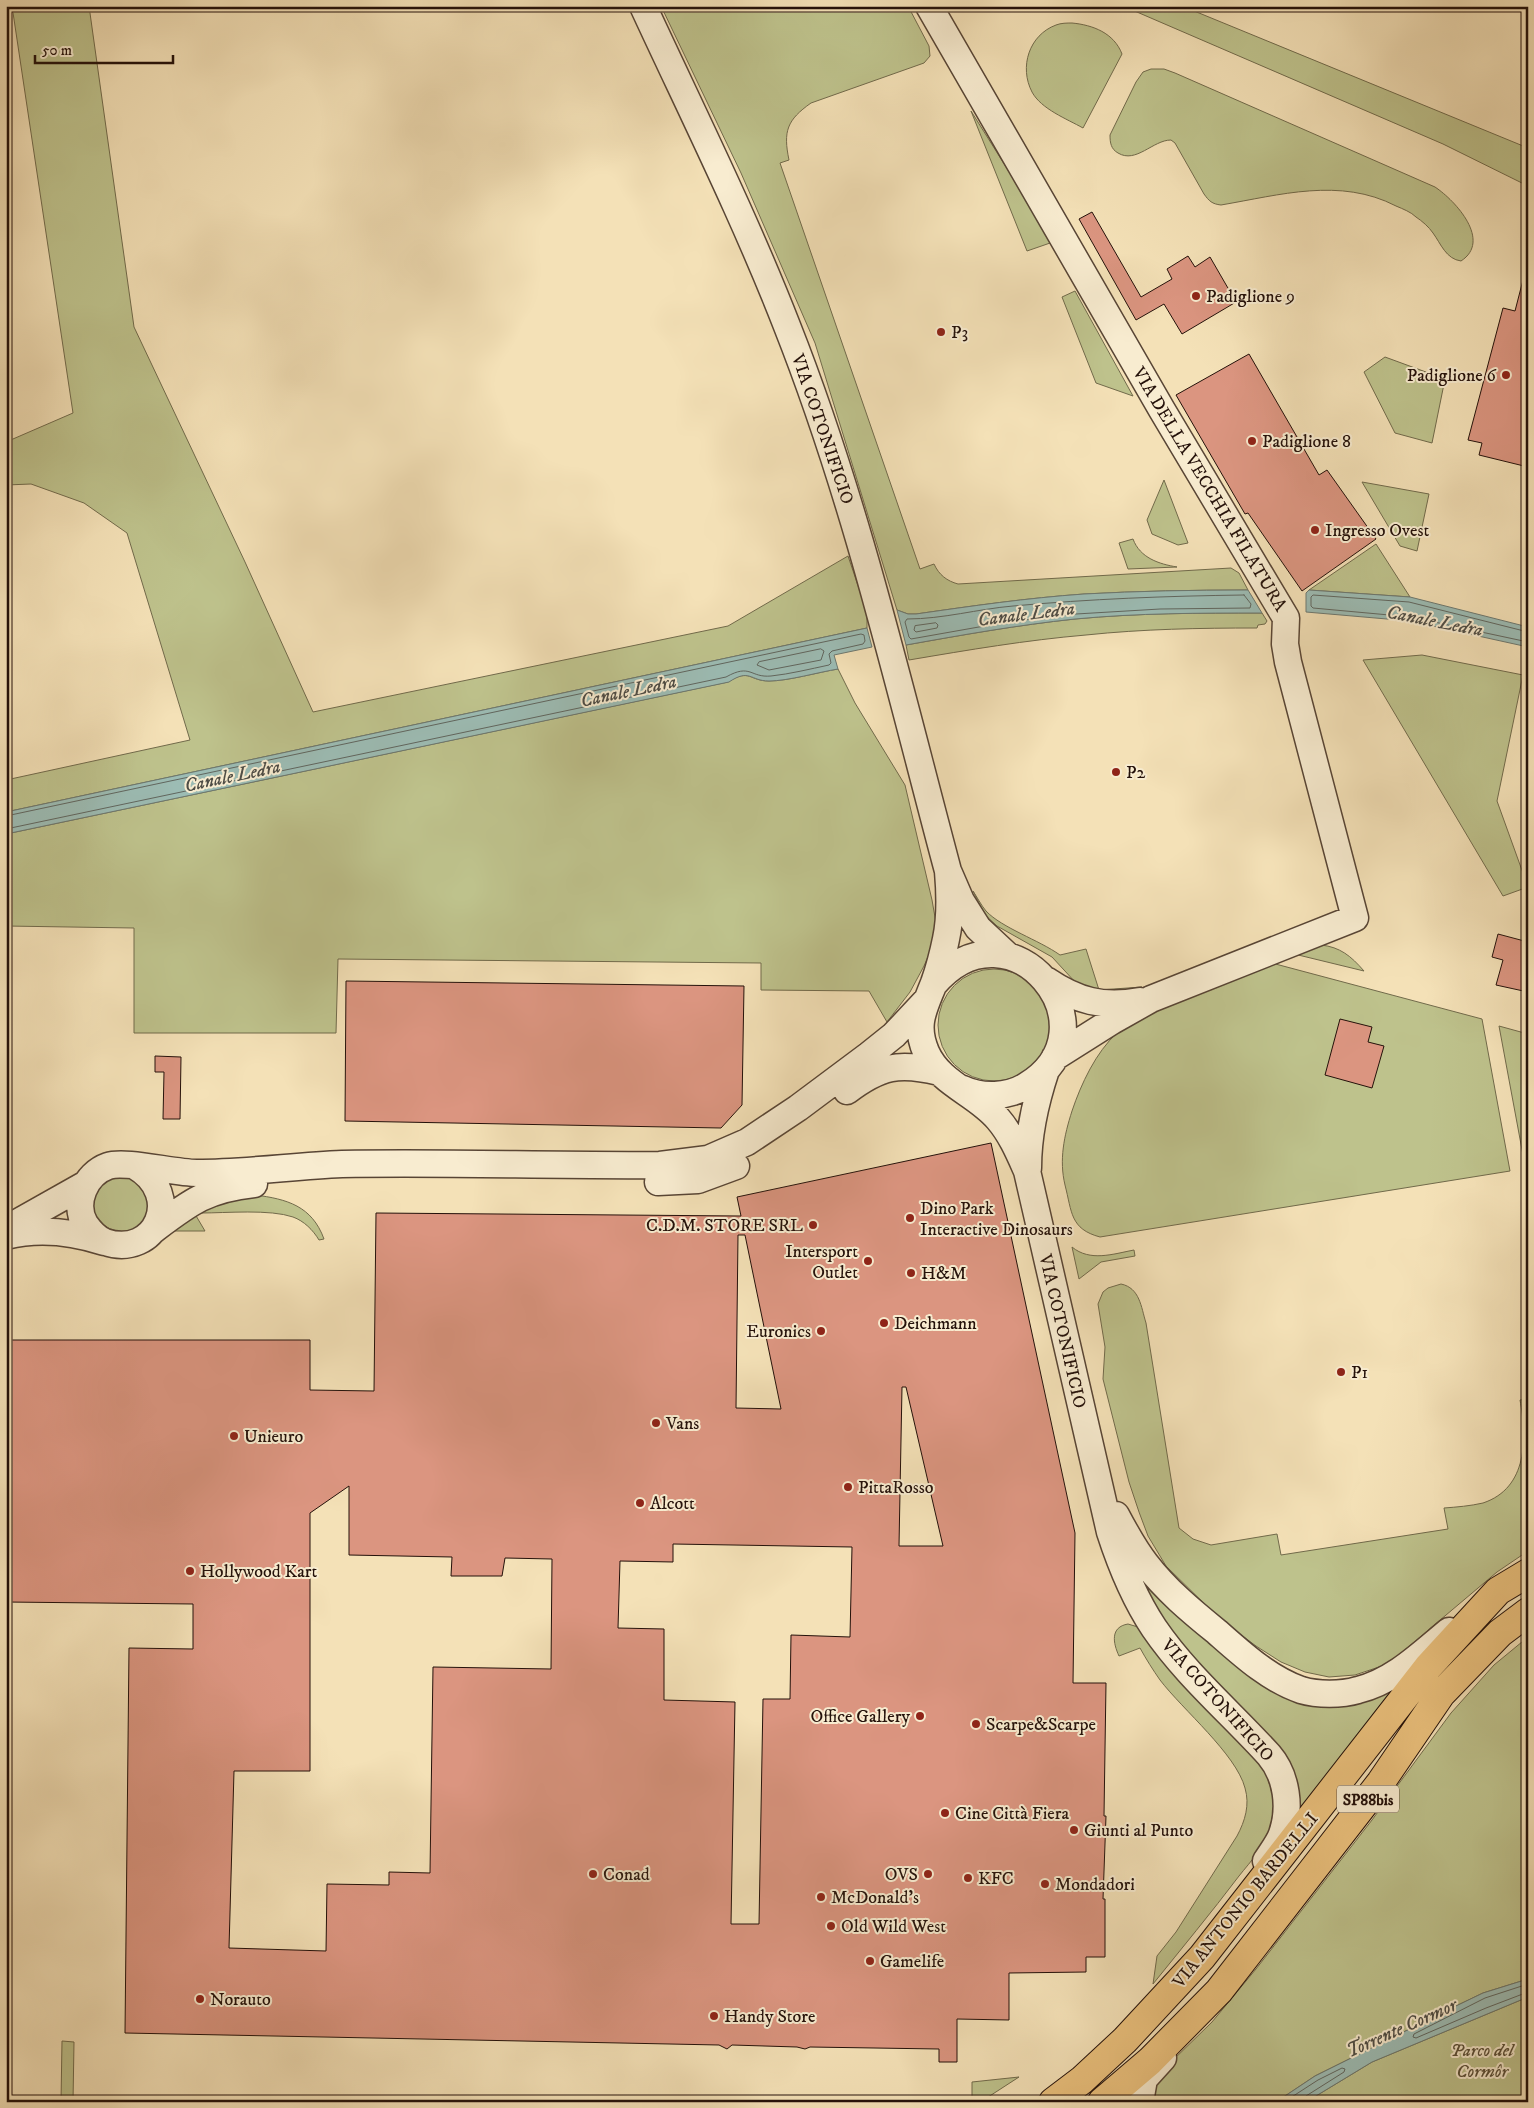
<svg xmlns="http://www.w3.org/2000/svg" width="1534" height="2108" font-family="'IM FELL DW Pica',serif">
<rect width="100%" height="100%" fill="#f4e1b7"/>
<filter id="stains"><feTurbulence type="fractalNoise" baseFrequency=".004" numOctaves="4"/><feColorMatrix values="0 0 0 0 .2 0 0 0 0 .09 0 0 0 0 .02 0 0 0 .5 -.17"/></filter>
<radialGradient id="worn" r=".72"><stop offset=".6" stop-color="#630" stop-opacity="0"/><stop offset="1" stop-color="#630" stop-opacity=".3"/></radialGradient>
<path fill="#bec28c" stroke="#716a4b" d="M 12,6 L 89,6 L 134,327 L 245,562 L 313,712 L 728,626 L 848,556 L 867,612 L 867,628 L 6,812 L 6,780 L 190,740 L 127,533 L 84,503 L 31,484 L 6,485 L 6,442 L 73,413 Z
M 661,6 L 908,6 L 929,46 L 930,56 L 924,63 L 811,103 C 787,120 783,131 789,160 L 780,163 L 920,569 L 934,564 C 939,575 947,581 958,584 L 1231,568 L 1239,573 L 1248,590 C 1193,590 1138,591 1084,594 C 1027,598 972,606 916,614 L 908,614 L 897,610 L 815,343 L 741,173 Z
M 1123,6 L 1182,6 L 1528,148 L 1528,186 L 1443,144 Z
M 1072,23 C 1093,25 1114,33 1122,54 L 1083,128 C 1067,119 1041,109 1032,92 C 1019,67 1029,35 1056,25 C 1061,23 1067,23 1072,23 Z
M 1151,69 L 1164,69 L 1175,73 L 1435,187 C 1456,201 1492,241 1461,261 C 1446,259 1441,244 1433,233 C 1429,227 1422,221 1416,217 C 1411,212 1403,209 1396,206 C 1340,177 1280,195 1221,205 C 1212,204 1209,201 1204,194 L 1175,143 L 1171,140 C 1153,140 1136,164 1118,153 C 1111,149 1110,143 1110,135 L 1136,82 L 1143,72 Z
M 971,111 L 1053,242 L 1027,251 Z
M 1075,291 L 1133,396 L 1096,383 L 1062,297 Z
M 1385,357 L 1445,379 L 1432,443 L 1395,433 L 1364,372 Z
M 1164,480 L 1188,543 L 1178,545 L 1152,534 L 1147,520 Z
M 1362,482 L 1429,494 L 1417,551 L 1400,546 Z
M 1133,539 C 1140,558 1159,564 1177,567 L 1128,569 L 1119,543 Z
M 1376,544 L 1410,597 L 1309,590 Z
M 1262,613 L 1267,621 L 1265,624 L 1258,625 L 1257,628 C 1200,628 1143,629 1086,635 C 1027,640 968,650 909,660 L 906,645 C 962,635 1018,625 1075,619 C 1138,613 1200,613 1262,613 Z
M 1422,655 L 1523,675 L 1497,801 L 1528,887 L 1503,896 L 1363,660 Z
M 838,669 L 855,703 L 905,785 L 932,900 L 936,923 L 933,945 L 924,966 L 910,992 L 887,1022 L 869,991 L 761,990 L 761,963 L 338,959 L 336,1033 L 134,1033 L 134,928 L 6,926 L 6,834 L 728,682 C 750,668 749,681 769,681 C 788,681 819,672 838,669 Z
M 973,891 C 977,897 981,905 986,911 C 1002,928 1039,940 1060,955 L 1086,949 L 1099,990 L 1142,987 L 1107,994 L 1076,983 L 1052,957 L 997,926 L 985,915 Z
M 1321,945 C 1340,947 1351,956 1364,971 L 1290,953 Z
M 1268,962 L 1482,1019 L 1510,1171 L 1100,1237 C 1070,1229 1072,1212 1065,1185 C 1059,1160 1064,1136 1072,1111 C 1081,1084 1096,1052 1117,1033 C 1138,1015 1163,1006 1188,996 C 1214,985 1241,973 1268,962 Z
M938 1025a56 56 0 1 1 112 0a56 56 0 1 1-112 0Z
M 1499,1026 L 1528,1034 L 1528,1182 Z
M 106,1177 L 140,1178 L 151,1212 C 146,1217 141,1227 135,1229 C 113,1240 83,1216 94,1192 C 97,1187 103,1182 106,1177 Z
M 255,1195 C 287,1199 312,1206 324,1239 L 319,1240 C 313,1230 304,1221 293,1217 C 270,1209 226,1213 201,1213 L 197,1207 Z
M 192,1209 L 205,1231 L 166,1231 Z
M 1072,1247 C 1090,1262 1113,1254 1134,1250 L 1135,1256 L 1101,1262 L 1079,1279 Z
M 1121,1284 C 1140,1288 1141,1307 1146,1323 L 1179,1528 L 1193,1539 L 1211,1545 L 1277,1534 L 1281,1555 L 1448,1529 L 1444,1508 C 1457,1507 1470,1506 1483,1503 C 1528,1488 1527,1438 1520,1400 L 1528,1399 L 1528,1551 L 1497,1572 L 1388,1664 L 1355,1675 L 1329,1677 L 1305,1672 L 1281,1662 L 1256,1646 L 1221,1620 L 1166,1566 L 1148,1536 L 1139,1512 L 1129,1482 L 1103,1379 L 1105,1347 L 1098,1304 L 1103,1292 L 1108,1288 Z
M 1147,1575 L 1265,1682 L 1402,1683 L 1296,1820 L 1296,1807 L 1169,1632 L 1136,1579 Z
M 1128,1624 L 1138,1627 L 1264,1768 C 1271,1787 1278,1808 1272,1828 C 1265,1846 1251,1861 1239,1876 C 1211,1913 1182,1948 1153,1984 L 1157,1956 L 1176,1932 L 1237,1836 C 1245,1821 1250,1805 1245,1788 C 1236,1754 1183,1710 1160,1680 C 1153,1670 1146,1659 1140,1648 L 1119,1656 C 1113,1643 1110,1627 1128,1624 Z
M 1528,1637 L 1528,1979 L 1483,1993 L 1458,2005 L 1315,2076 L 1276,2102 L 1154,2102 L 1156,2085 L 1168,2065 L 1212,2022 L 1256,1969 L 1372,1820 L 1451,1713 L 1494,1665 Z
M 1528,1997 L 1528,2102 L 1306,2102 L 1372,2062 Z
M 62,2041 L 74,2042 L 73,2102 L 61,2102 Z
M 1019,2077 L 982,2101 L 972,2102 L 972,2082 Z"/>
<path fill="#9cbcb4" stroke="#6c7870" d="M 1248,590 L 1262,613 C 1200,613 1138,613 1075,619 C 1018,625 962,635 906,645 L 897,610 L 908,614 L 916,614 C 972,606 1027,598 1084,594 C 1138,591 1193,590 1248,590 Z
M 1309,590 L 1410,597 L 1528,627 L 1528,647 L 1410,621 L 1306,612 L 1306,593 Z
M 867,628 L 872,647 L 834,655 L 838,669 C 819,672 788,681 769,681 C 750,681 750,668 729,682 L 6,834 L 6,812 Z
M 1528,1979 L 1528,1997 L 1372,2062 L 1306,2102 L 1276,2102 L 1315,2076 L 1458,2005 L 1483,1993 Z"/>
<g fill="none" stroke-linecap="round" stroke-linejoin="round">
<path stroke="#60665f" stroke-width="1" d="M 1244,595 L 1251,604 L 1250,608 L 1160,609 L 1076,614 L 1007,622 L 911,639 L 909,637 L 905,622 L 907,619 C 943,619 978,609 1013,606 C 1090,599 1166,596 1244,595 Z
M 936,623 L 938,625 L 937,628 L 916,632 L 914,630 L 915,626 Z
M 1528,632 L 1409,602 L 1313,595 L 1311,597 L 1311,606 L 1313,608 L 1411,617 L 1528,642
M 821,649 L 824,651 L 821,660 L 769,670 L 757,665 L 759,662 Z
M 6,816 L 861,634 L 864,635 L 865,641 L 863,644 L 832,651 L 829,654 L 831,663 L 829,665 C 810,669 790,674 771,676 C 750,678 751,663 726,677 L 6,829
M 1528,1984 L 1485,1998 L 1414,2034 L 1413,2037 L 1416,2038 L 1486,2008 L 1528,1992
M 1284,2102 L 1318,2080 L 1342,2068 L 1345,2069 L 1344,2072 L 1306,2096 L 1304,2102"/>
</g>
<path fill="#db9580" stroke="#24110a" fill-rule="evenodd" d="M 1092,212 L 1141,297 L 1172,279 L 1167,269 L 1188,256 L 1195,267 L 1210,257 L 1236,302 L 1182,334 L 1164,304 L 1136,320 L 1079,219 Z
M 1523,280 L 1528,281 L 1528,467 L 1479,455 L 1482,443 L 1468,440 L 1503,308 L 1515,311 Z
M 1249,354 L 1319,475 L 1327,470 L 1376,539 L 1302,591 L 1248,513 L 1245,514 L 1176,395 Z
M 1498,934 L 1528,942 L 1528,992 L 1496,985 L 1503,960 L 1492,957 Z
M 346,981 L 744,986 L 742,1105 L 721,1128 L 345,1121 Z
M 1340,1019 L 1372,1027 L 1368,1042 L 1384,1046 L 1372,1088 L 1325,1075 Z
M 155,1056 L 181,1057 L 180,1119 L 163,1119 L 164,1072 L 155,1072 Z
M 991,1143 L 1075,1533 L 1073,1683 L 1106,1683 L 1104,1816 L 1106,1816 L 1103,1899 L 1105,1899 L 1105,1957 L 1086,1957 L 1086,1972 L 1009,1973 L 1009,2020 L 957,2019 L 957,2062 L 939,2062 L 939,2049 L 810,2047 L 805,2049 L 797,2047 L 732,2045 L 727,2049 L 719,2045 L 125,2033 L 129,1648 L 193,1649 L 193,1604 L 6,1602 L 6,1340 L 310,1340 L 310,1390 L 374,1391 L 376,1213 L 741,1216 L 737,1197 ZM 738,1235 L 745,1235 L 781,1409 L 736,1408 ZM 902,1387 L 906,1387 L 943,1546 L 899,1546 ZM 349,1486 L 349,1555 L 452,1557 L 451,1576 L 502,1576 L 505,1558 L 552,1559 L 551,1669 L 433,1667 L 430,1873 L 389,1872 L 389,1885 L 327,1884 L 326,1951 L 229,1948 L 234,1771 L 310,1771 L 310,1513 ZM 673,1544 L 852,1547 L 850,1637 L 791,1635 L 790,1699 L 763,1699 L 759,1924 L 731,1924 L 735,1702 L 664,1700 L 664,1629 L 618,1628 L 620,1561 L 673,1562 Z"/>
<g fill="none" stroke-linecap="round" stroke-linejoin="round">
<defs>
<path id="minor" d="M 643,6 C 692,112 745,218 787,326 C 857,503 899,688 948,871 L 961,901 L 978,928 L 1008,956
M 929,6 L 1162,410 L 1286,618 L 1285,644 L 1288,662 L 1355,918 L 1151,999 L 1112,1021 L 1055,1057
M 948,871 C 950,894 951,916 946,939 C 943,954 939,969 934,983 C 924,1009 914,1024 926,1052 C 940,1084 976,1093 998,1119 C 1011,1134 1019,1153 1027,1171 L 1110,1532 C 1121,1566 1134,1598 1154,1628 C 1186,1675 1231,1713 1269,1755 C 1287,1776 1291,1808 1282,1834 C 1279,1843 1271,1853 1266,1861
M 1046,980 C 1077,1001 1103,1008 1140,1001
M 934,984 C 1011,894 1121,1029 1026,1086 C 1008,1097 982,1098 963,1089
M 847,1091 C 880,1066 899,1062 939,1072
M 135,1166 C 185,1195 156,1259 105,1242 C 97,1239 90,1231 85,1224 C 73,1203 85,1174 108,1166 C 125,1160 174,1173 197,1173 C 245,1173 294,1166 342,1164 C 448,1162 554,1166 660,1165 L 708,1159 L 747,1142 L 798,1108 L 869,1055 L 894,1035 L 925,1002
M 1028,1168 C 1028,1134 1035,1103 1046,1070
M 658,1182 L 698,1180 L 736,1166
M 6,1229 L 86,1184
M 152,1231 C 189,1203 206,1189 254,1184
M 6,1236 C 38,1228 73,1232 104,1242
M 1116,1515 C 1125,1532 1134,1549 1146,1564 C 1166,1590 1191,1611 1217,1632 C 1242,1654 1269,1679 1301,1690 C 1318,1695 1341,1695 1358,1690 C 1394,1681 1421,1654 1449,1631
M 1140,2102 L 1144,2079 L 1163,2058"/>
<path id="major" d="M 1053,2102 L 1082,2080 L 1125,2040 L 1202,1957 L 1428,1667 L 1498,1591 L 1528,1573
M 1102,2102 L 1150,2061 L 1219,1991 L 1381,1782 L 1441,1694 L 1500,1633 L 1528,1612"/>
</defs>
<use href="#minor" stroke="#584535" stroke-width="29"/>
<use href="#major" stroke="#24110a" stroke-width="30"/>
<use href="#minor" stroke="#f8ecd0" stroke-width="26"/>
<use href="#major" stroke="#eac07c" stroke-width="28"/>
</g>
<g fill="#8f2418" stroke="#f8ecd0" stroke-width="2">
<circle cx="1196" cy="296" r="5"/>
<circle cx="941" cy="332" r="5"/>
<circle cx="1506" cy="375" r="5"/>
<circle cx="1252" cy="441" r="5"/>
<circle cx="1315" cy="530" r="5"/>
<circle cx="1116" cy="772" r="5"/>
<circle cx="910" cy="1218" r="5"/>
<circle cx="813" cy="1225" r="5"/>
<circle cx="868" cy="1261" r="5"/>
<circle cx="911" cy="1273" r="5"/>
<circle cx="884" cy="1323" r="5"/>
<circle cx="821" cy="1331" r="5"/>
<circle cx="1341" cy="1372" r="5"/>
<circle cx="656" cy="1423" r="5"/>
<circle cx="234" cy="1436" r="5"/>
<circle cx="848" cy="1487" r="5"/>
<circle cx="640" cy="1503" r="5"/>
<circle cx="190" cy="1571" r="5"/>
<circle cx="920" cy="1716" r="5"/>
<circle cx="976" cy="1724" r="5"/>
<circle cx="945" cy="1813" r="5"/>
<circle cx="1074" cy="1830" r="5"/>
<circle cx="593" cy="1874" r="5"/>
<circle cx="928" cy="1874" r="5"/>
<circle cx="968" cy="1878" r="5"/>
<circle cx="1045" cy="1884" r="5"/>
<circle cx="821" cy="1897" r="5"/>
<circle cx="831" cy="1926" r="5"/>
<circle cx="870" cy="1961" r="5"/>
<circle cx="200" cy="1999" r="5"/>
<circle cx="714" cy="2016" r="5"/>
</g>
<g text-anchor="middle" stroke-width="4" stroke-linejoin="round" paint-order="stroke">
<rect fill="#f8ecd0" stroke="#645345" stroke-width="1" x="1337" y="1785.5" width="62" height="27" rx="4"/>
<g font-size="16" font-weight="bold" fill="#24110a">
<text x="1368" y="1805">SP88bis</text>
</g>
<g font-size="18" fill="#24110a" stroke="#f8ecd0" text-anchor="start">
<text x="1206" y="302">Padiglione 9</text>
<text x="951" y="338">P3</text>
<text x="1496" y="381" text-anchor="end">Padiglione 6</text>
<text x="1262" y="447">Padiglione 8</text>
<text x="1325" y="536">Ingresso Ovest</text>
<text x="1126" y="778">P2</text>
<text x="920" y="1214">Dino Park<tspan x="920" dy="21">Interactive Dinosaurs</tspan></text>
<text x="803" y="1231" text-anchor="end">C.D.M. STORE SRL</text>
<text x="858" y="1257" text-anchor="end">Intersport<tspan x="858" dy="21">Outlet</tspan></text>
<text x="921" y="1279">H&amp;M</text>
<text x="894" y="1329">Deichmann</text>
<text x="811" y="1337" text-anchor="end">Euronics</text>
<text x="1351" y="1378">P1</text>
<text x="666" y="1429">Vans</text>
<text x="244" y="1442">Unieuro</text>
<text x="858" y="1493">PittaRosso</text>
<text x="650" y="1509">Alcott</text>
<text x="200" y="1577">Hollywood Kart</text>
<text x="910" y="1722" text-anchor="end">Office Gallery</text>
<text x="986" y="1730">Scarpe&amp;Scarpe</text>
<text x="955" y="1819">Cine Città Fiera</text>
<text x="1084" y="1836">Giunti al Punto</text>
<text x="603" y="1880">Conad</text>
<text x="918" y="1880" text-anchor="end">OVS</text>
<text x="978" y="1884">KFC</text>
<text x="1055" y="1890">Mondadori</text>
<text x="831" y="1903">McDonald's</text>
<text x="841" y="1932">Old Wild West</text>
<text x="880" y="1967">Gamelife</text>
<text x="210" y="2005">Norauto</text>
<text x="724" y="2022">Handy Store</text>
</g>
<g font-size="18" fill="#24110a" stroke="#f8ecd0">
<text transform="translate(823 429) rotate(71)" y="6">VIA COTONIFICIO</text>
<text transform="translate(1210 489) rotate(59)" y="6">VIA DELLA VECCHIA FILATURA</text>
<text transform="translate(1063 1331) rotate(77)" y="6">VIA COTONIFICIO</text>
<text transform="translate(1218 1700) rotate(48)" y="6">VIA COTONIFICIO</text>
<text transform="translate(1245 1900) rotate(-51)" y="6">VIA ANTONIO BARDELLI</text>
</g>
<g font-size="18" font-style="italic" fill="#5a4f38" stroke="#f8ecd0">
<text x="1482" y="2056">Parco del<tspan x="1482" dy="21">Cormôr</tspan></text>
</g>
<g font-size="19" font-style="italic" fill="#4e4d46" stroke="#f8ecd0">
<text transform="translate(1026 613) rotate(-7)" y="7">Canale Ledra</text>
<text transform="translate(1435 620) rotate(11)" y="7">Canale Ledra</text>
<text transform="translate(628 690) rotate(-12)" y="7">Canale Ledra</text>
<text transform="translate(232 775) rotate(-12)" y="7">Canale Ledra</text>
<text transform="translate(1401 2027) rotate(-24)" y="7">Torrente Cormor</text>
</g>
</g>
<rect width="1534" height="2108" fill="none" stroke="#f4e1b7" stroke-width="25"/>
<rect x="8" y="8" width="1519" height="2093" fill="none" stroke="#24110a" stroke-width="2.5"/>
<rect x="12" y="12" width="1509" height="2083" fill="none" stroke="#24110a"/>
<path d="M35 55v8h138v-8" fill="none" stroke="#24110a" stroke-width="2.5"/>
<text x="42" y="55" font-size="15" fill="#24110a" stroke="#f8ecd0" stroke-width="4" paint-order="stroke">50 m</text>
<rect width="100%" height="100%" filter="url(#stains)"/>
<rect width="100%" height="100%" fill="url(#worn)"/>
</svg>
